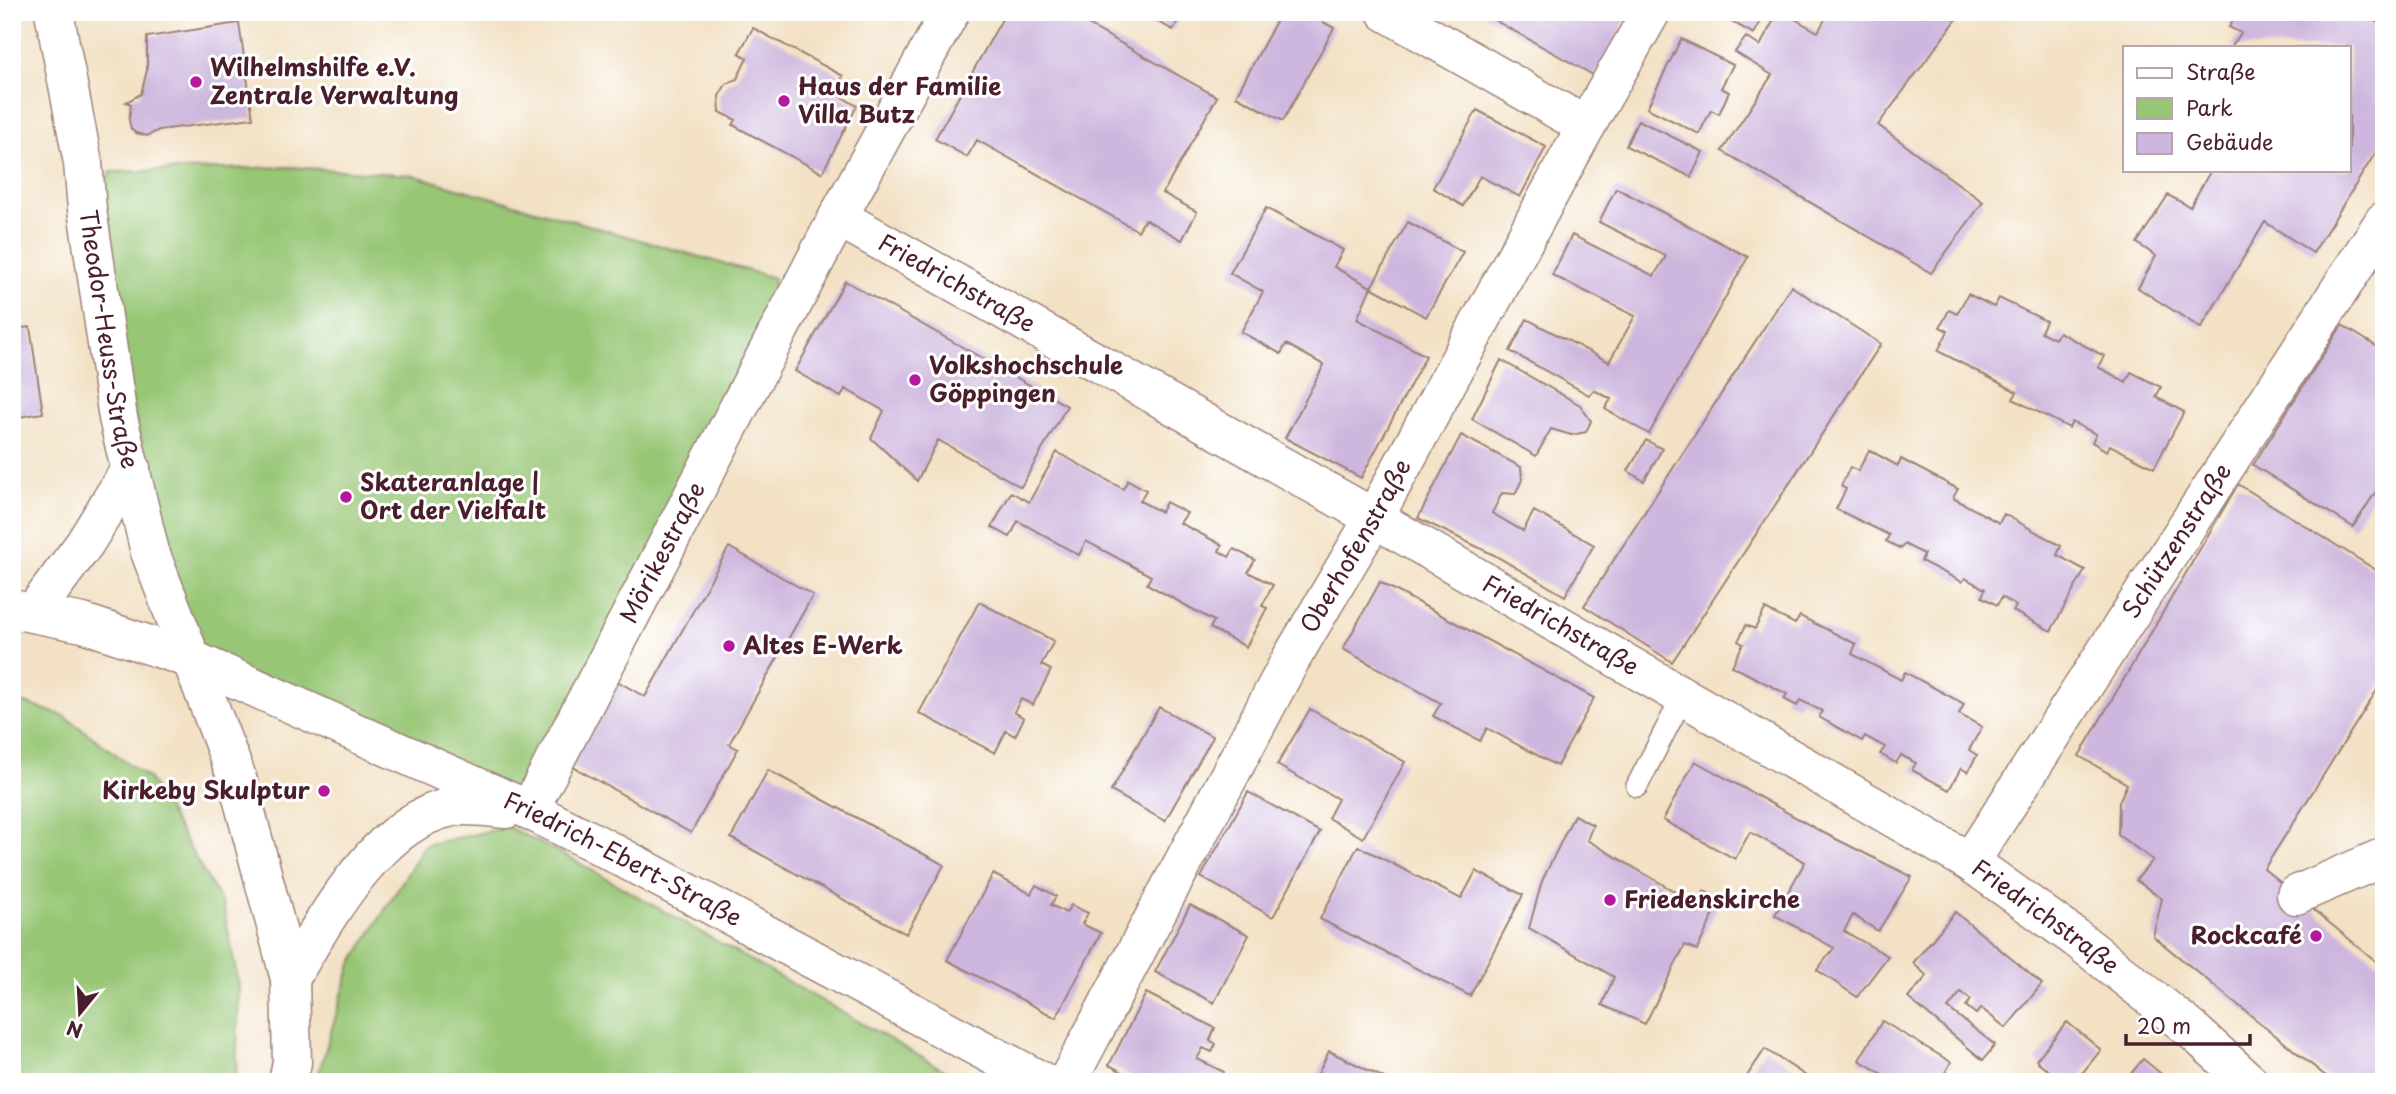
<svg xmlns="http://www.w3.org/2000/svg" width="2396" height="1094" font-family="'Playpen Sans',sans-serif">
<rect width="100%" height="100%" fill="#fff"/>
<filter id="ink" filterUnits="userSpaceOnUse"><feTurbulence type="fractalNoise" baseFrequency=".0143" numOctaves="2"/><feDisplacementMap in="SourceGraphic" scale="14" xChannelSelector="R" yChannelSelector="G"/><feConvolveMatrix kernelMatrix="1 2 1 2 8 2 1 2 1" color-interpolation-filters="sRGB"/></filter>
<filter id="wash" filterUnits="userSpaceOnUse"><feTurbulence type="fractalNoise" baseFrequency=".00686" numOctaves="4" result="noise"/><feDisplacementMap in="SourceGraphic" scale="28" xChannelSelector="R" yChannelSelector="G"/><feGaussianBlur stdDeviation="1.57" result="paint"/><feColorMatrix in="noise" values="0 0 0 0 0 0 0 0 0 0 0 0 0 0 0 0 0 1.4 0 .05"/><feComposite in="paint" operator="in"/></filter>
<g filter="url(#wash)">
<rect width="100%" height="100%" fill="#f2e1c4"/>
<path fill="#97c675" stroke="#707250" stroke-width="2" d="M 290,167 L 412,175 L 774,278 L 757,375 L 529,810 L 191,659 L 87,209 L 111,172 Z
M 12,699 L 64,716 L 149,779 L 223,905 L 239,986 L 236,1082 L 12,1082 Z
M 508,827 L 570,858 L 965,1082 L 316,1082 L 351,965 L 425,845 Z"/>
<g id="blocks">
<path fill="#ceb7de" d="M 1006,12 L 1065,12 L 1217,97 L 1163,193 L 1197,212 L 1182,240 L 1145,219 L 1138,231 L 977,140 L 967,157 L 935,139 Z
M 1139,12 L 1183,12 L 1173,30 Z
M 1281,12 L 1305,12 L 1334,28 L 1283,121 L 1236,96 Z
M 1480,12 L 1630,12 L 1595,76 Z
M 1714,12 L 1766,12 L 1754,34 Z
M 1778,12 L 1782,12 L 1818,32 L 1829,12 L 1962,12 L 1878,125 L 1983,202 L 1931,273 L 1722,151 L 1772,75 L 1735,52 L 1746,37 L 1760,46 Z
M 2238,12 L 2358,12 L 2384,26 L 2384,139 L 2313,253 L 2265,222 L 2201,328 L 2138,288 L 2156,256 L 2137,243 L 2168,195 L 2190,207 L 2211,170 L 2349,170 L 2349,47 L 2231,47 L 2241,33 L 2229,27 Z
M 239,23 L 253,118 L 159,130 L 147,136 L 136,133 L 131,129 L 129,120 L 131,104 L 126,102 L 141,94 L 147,70 L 147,37 Z
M 753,28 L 843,76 L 835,93 L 857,106 L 822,173 L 733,125 L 736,120 L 720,112 L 719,96 L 726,84 L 737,79 L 747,58 L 739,53 Z
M 1681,39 L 1733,65 L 1721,88 L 1729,92 L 1719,114 L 1711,110 L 1699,134 L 1647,108 Z
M 1477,110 L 1546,147 L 1520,197 L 1480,176 L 1463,206 L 1433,188 Z
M 1638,120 L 1703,152 L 1691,177 L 1626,146 Z
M 1616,188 L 1748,257 L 1649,434 L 1605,409 L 1611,399 L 1594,390 L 1589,395 L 1510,351 L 1527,319 L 1609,362 L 1635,316 L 1552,275 L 1572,235 L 1654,276 L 1666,256 L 1599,222 Z
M 1266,208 L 1343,250 L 1334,267 L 1371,287 L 1357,319 L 1426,356 L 1361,478 L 1285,438 L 1324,365 L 1286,344 L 1281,354 L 1241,332 L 1263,292 L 1230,273 Z
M 1408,222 L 1463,252 L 1426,317 L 1371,287 Z
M 845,281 L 1067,406 L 1021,487 L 938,440 L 917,481 L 871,438 L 884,411 L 845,389 L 841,397 L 795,371 Z
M 1791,286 L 1881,344 L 1672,662 L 1584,606 Z
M 1968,294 L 1994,307 L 1999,298 L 2046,321 L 2041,332 L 2055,339 L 2059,332 L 2104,356 L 2098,367 L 2126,382 L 2131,372 L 2161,387 L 2156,397 L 2184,412 L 2154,468 L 2110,445 L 2107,451 L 2092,442 L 2096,434 L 2072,422 L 2069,428 L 2013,399 L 2017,392 L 1938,351 L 1948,331 L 1940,327 L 1949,310 L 1957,314 Z
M 2342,325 L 2384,351 L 2384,479 L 2353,527 L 2253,465 Z
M 30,327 L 43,413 L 12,418 L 12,329 Z
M 1501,360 L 1580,405 L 1591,421 L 1586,432 L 1571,435 L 1551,429 L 1536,456 L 1472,419 Z
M 1461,435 L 1521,467 L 1522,480 L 1515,494 L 1502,493 L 1492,513 L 1523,531 L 1534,511 L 1594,545 L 1565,596 L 1494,555 L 1418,518 Z
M 1646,440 L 1662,449 L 1644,481 L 1628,471 Z
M 1869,450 L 1898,466 L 1901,459 L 1958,489 L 1953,498 L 1999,523 L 2004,514 L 2061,546 L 2057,555 L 2085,570 L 2051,631 L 2013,611 L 2016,606 L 2002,597 L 1997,605 L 1982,597 L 1985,589 L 1965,578 L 1962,582 L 1921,561 L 1924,554 L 1904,544 L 1901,549 L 1886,541 L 1889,535 L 1836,509 L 1846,489 L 1841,486 L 1850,467 L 1858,471 Z
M 1057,452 L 1123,489 L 1128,480 L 1146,490 L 1140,501 L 1161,512 L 1166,502 L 1187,513 L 1180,523 L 1222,545 L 1219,551 L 1229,557 L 1234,549 L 1255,560 L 1248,572 L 1273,585 L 1262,606 L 1267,608 L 1246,647 L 1210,628 L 1214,621 L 1147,584 L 1151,576 L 1086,541 L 1079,555 L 1018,521 L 1010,537 L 992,527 L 1011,492 L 1029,502 Z
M 2238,484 L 2384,575 L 2384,679 L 2264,869 L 2377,962 L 2384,955 L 2384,1082 L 2333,1082 L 2153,936 L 2162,899 L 2136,880 L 2153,860 L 2118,835 L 2119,802 L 2127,784 L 2079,756 Z
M 729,547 L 813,595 L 729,744 L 738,749 L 691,833 L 570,765 L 617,681 L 645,697 Z
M 1380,582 L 1594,698 L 1557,766 L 1487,728 L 1480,741 L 1433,716 L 1441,703 L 1343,649 Z
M 979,602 L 1054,641 L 1041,665 L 1051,670 L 1033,705 L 1021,699 L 1014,712 L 1024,718 L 1015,736 L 1006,731 L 995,753 L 919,713 Z
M 1765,609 L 1795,624 L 1800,616 L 1856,644 L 1852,654 L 1901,680 L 1905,672 L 1964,704 L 1959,714 L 1982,727 L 1969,750 L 1977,755 L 1968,772 L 1961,768 L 1949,790 L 1912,770 L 1916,763 L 1901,755 L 1896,763 L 1880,754 L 1885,747 L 1865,736 L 1862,741 L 1819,717 L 1822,711 L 1800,700 L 1797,706 L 1784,699 L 1787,694 L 1732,666 L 1743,644 L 1738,641 L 1746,625 L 1755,629 Z
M 1159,707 L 1213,737 L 1165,821 L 1111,791 Z
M 1310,709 L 1405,762 L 1363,838 L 1328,818 L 1338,799 L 1277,765 Z
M 1695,761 L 1822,832 L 1912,877 L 1878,931 L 1853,915 L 1844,931 L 1888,956 L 1857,997 L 1817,970 L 1834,948 L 1775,915 L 1805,862 L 1750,832 L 1735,859 L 1663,820 Z
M 768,770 L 944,865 L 906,934 L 731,838 Z
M 1248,792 L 1320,832 L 1273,917 L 1201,877 Z
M 1574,815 L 1593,825 L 1587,840 L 1698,905 L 1704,891 L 1721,899 L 1697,950 L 1685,945 L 1645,1024 L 1602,1005 L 1614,977 L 1529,928 L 1542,881 Z
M 1358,846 L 1461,899 L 1476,871 L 1523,895 L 1470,996 L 1320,919 Z
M 993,874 L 1031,894 L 1036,885 L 1056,896 L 1051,905 L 1066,913 L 1071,905 L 1088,913 L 1082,924 L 1101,933 L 1056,1018 L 947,960 Z
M 1190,905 L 1249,935 L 1214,1003 L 1155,972 Z
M 1955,912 L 2042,984 L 2006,1028 L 1981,1008 L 1976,1014 L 1966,1006 L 1971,1000 L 1961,992 L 1948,1008 L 1995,1045 L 1983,1060 L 1908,998 L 1927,976 L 1913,963 Z
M 1146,993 L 1215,1028 L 1210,1040 L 1216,1044 L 1212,1052 L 1203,1048 L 1197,1059 L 1224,1072 L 1219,1082 L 1141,1082 L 1109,1065 Z
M 1882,1021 L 1951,1062 L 1940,1082 L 1896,1082 L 1859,1060 Z
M 2067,1022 L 2101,1050 L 2075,1082 L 2062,1082 L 2036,1060 Z
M 1765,1049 L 1806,1076 L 1802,1082 L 1743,1082 Z
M 1329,1051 L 1392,1082 L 1314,1082 Z
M 2143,1059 L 2171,1082 L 2124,1082 Z"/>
</g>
</g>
<g filter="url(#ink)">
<use href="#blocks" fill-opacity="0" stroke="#9e8078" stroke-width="2"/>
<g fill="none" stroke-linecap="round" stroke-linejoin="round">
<defs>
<path id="lane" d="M 1637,786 L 1683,696"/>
<g id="street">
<path id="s1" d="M 54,12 L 83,163 L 87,209 L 118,418 L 150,552 L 237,778 L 290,979 L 292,1062 L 288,1082"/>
<path d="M 1386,12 L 1586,126"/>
<path id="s2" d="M 838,217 L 1374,518 L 1970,862 L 2076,938 L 2191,1029 L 2249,1082"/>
<path id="s3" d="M 12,609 L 83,623 L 191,659 L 529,810 L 591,841 L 1043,1082"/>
<path d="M 33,613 L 85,543 L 131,468"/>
<path id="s4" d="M 529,810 L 838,217 L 950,12"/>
<path id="s5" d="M 1970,862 L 2384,221"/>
<path d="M 2296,895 L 2384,857"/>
<path d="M 290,979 C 325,919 378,821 452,807 C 469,804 489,808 506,809"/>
<path id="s6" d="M 1067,1082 L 1291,659 L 1374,518 L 1586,126 L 1651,12"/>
</g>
</defs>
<use href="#lane" stroke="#9e8078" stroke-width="24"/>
<use href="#street" stroke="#9e8078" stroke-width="41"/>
<use href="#lane" stroke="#fff" stroke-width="21"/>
<use href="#street" stroke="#fff" stroke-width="38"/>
</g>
</g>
<g fill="#b5179e" stroke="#fff" stroke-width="2.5">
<circle cx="196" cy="82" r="7"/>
<circle cx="784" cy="101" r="7"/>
<circle cx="915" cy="380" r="7"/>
<circle cx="346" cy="497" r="7"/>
<circle cx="729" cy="646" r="7"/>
<circle cx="324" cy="791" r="7"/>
<circle cx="1610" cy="900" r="7"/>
<circle cx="2316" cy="936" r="7"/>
</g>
<g text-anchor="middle" stroke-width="6" stroke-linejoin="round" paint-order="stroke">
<g font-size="24" font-weight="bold" fill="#4a1f2b" stroke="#fff" text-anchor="start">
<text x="210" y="76">Wilhelmshilfe e.V.<tspan x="210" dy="28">Zentrale Verwaltung</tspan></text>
<text x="798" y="95">Haus der Familie<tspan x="798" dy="28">Villa Butz</tspan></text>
<text x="929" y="374">Volkshochschule<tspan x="929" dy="28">Göppingen</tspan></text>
<text x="360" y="491">Skateranlage |<tspan x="360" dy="28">Ort der Vielfalt</tspan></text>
<text x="743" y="654">Altes E-Werk</text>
<text x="310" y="799" text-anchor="end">Kirkeby Skulptur</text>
<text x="1624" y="908">Friedenskirche</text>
<text x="2302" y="944" text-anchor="end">Rockcafé</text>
</g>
<g font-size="24" fill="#4a1f2b" stroke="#fff">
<text dy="8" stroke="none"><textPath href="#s2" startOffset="136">Friedrichstraße</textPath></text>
<text dy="8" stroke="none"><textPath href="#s1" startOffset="332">Theodor-Heuss-Straße</textPath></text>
<text dy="8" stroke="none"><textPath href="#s5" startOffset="382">Schützenstraße</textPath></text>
<text dy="8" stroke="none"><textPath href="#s6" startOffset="609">Oberhofenstraße</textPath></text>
<text dy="8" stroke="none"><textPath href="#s4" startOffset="290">Mörikestraße</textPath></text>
<text dy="8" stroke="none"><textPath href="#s2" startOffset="830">Friedrichstraße</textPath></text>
<text dy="8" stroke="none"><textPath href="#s3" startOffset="662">Friedrich-Ebert-Straße</textPath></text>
<text dy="8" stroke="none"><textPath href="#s2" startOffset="1396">Friedrichstraße</textPath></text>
</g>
</g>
<rect width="2396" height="1094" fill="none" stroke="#fff" stroke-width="42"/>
<rect x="2123" y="46" width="228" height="126" fill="#ffffff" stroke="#b7a5aa" stroke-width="2"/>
<rect x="2137" y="68" width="35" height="10" fill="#ffffff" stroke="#b7a5aa" stroke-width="2"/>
<text x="2186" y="80" font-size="21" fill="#4a1f2b">Straße</text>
<rect x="2137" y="98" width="35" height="21" fill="#97c675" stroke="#b7a5aa" stroke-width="2"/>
<text x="2186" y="116" font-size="21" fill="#4a1f2b">Park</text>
<rect x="2137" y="133" width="35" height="21" fill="#ceb7de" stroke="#b7a5aa" stroke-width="2"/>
<text x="2186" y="150" font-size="21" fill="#4a1f2b">Gebäude</text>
<g transform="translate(80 1013) rotate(198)" stroke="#ffffff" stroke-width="5" paint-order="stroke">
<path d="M0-5L12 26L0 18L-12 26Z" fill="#4a1f2b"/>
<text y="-10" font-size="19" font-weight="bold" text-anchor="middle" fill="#4a1f2b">N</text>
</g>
<path d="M2126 1034v10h124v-10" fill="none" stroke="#4a1f2b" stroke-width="3.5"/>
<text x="2137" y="1034" font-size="21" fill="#4a1f2b" stroke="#ffffff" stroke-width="5" paint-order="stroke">20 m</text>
</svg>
